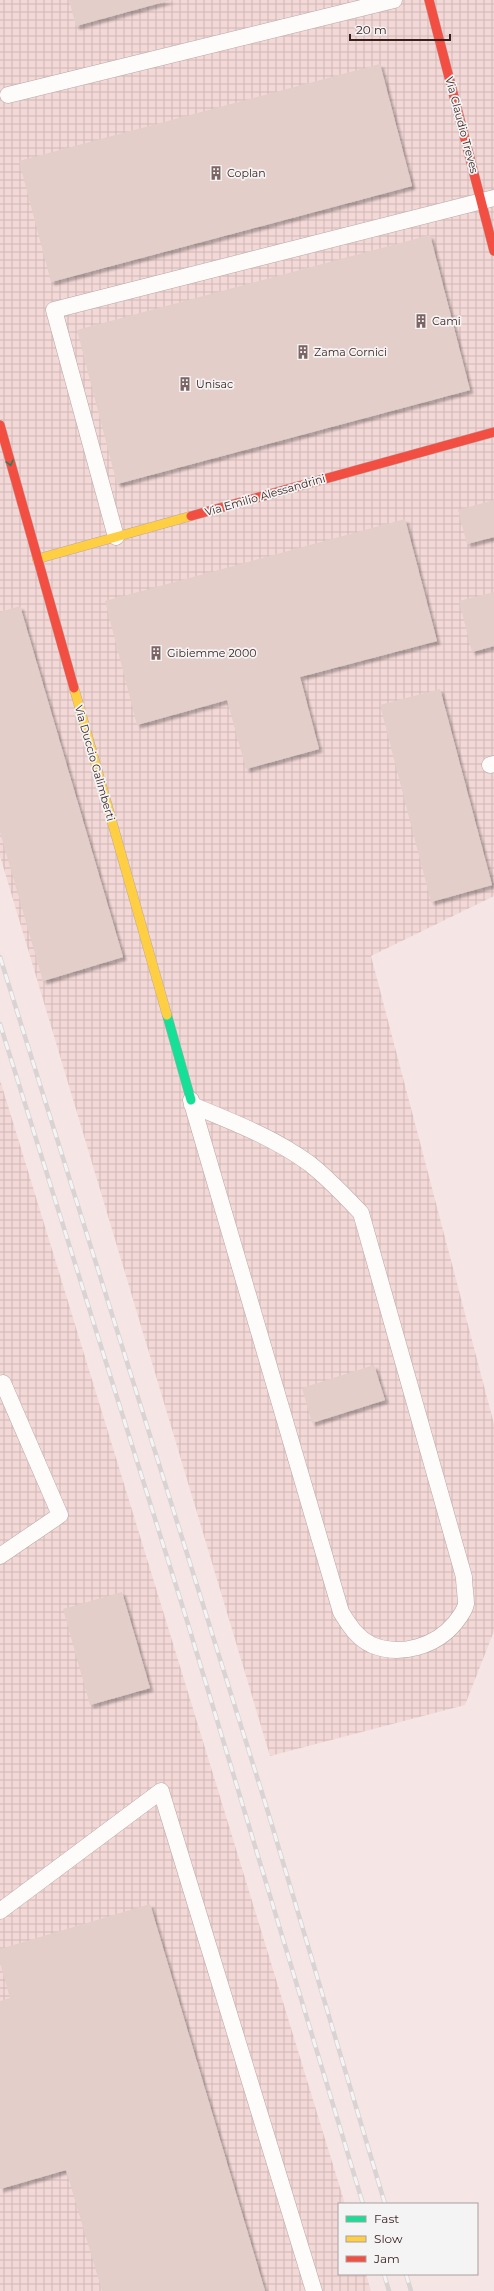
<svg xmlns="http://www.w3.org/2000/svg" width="494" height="2291" font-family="Montserrat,sans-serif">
<defs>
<pattern id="industrial-grid" width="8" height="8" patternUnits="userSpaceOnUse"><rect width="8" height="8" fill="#f2d8d7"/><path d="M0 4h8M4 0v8" fill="none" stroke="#d0b9b8"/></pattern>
<filter id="shadow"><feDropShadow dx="3.5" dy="3.5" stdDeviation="1" flood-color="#0004"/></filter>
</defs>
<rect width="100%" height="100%" fill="#f6e5e5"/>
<path fill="url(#industrial-grid)" d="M 0,0 L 494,0 L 494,896 L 371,956 L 494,1424 L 494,1631 L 465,1705 L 270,1756 L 0,856 Z
M 0,1080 L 345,2204 L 339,2204 L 339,2274 L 366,2274 L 371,2291 L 0,2291 Z"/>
<path fill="#e4ceca" filter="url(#shadow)" d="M 69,0 L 171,0 L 76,26 Z
M 380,64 L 412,186 L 51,282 L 19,161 Z
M 430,235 L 470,390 L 117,484 L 77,330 Z
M 494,500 L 494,537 L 467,544 L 458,510 Z
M 405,519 L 437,641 L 300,677 L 319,749 L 246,769 L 227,700 L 137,725 L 105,601 Z
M 494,592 L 494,646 L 472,652 L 459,601 Z
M 20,606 L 123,957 L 43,981 L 0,832 L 0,612 Z
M 440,689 L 492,885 L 431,902 L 380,705 Z
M 374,1365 L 385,1400 L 312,1423 L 302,1388 Z
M 122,1592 L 150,1688 L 90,1705 L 63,1609 Z
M 150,1904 L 265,2291 L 102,2291 L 66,2170 L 0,2189 L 0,2001 L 10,1998 L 0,1963 L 0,1949 Z"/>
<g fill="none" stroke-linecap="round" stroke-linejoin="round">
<defs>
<path id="lane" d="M 8,95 L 394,0
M 116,537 L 54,310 L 494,198
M 490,765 L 494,764
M 191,1100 L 341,1612 C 349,1625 357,1638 372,1645 C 401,1657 436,1646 455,1623 C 459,1618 465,1610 466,1604 C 466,1596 464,1586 464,1577 L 361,1213 C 345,1196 329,1179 310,1164 C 275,1138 233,1122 192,1105
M 0,1385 L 3,1383 L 60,1515 L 0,1556
M 0,1911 L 161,1791 L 314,2291"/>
<path id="fast" d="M 167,1015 L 191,1100"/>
<path id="slow" d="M 37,559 L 191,516
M 74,688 L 167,1015"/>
<path id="jam" d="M 429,0 L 494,251
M 0,425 L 74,688
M 191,516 L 494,432"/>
</defs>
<use href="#lane" stroke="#bba7a7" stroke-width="17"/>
<use href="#fast" stroke="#bba7a7" stroke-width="10"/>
<use href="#slow" stroke="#bba7a7" stroke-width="10"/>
<use href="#jam" stroke="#bba7a7" stroke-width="10"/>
<use href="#lane" stroke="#fefbfb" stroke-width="16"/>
<use href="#fast" stroke="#16e098" stroke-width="9"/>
<use href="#slow" stroke="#ffcf43" stroke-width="9"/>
<use href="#jam" stroke="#f24e42" stroke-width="9"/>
<defs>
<path id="rail" d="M 0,957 L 268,1812 L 385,2204
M 0,1024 L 188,1624 L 363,2204
M 384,2274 L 389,2291
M 406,2274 L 411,2291"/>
</defs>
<use href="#rail" stroke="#d9d3d3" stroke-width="4.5"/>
<use href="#rail" stroke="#f4f4f4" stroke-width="3" stroke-dasharray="9" stroke-linecap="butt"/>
</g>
<defs><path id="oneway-chevron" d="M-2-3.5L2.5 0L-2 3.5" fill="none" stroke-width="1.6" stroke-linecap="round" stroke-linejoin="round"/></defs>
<use stroke="#28805c" href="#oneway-chevron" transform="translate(10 463) rotate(75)"/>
<defs>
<symbol id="building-bare" viewBox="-9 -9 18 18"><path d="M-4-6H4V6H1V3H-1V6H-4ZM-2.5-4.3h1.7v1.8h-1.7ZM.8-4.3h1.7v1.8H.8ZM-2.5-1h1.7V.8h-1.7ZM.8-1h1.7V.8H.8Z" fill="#7c6464" stroke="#f4f4f4" stroke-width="2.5" paint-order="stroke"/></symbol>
</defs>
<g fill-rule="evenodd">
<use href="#building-bare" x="206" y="163" width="20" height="20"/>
<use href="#building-bare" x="411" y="311" width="20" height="20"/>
<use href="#building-bare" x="293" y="342" width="20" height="20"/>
<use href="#building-bare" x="175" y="374" width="20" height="20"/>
<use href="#building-bare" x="146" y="643" width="20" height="20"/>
</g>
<g text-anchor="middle" stroke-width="3.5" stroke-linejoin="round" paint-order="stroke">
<g font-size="11" fill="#3a1f1f" stroke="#f4f4f4">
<text transform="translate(462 125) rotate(75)" y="4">Via Claudio Treves</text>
<text transform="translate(265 495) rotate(-16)" y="4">Via Emilio Alessandrini</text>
<text transform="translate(95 763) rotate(74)" y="4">Via Duccio Galimberti</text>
</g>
<g font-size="11" fill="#3a1f1f" stroke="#f4f4f4" text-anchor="start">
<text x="227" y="177">Coplan</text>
<text x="432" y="325">Cami</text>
<text x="314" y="356">Zama Cornici</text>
<text x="196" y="388">Unisac</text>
<text x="167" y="657">Gibiemme 2000</text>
</g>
</g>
<rect x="338" y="2203" width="140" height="72" fill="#f4f4f4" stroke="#aa9f9f"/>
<rect x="346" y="2216" width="20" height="6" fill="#16e098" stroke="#aa9f9f"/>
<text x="374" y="2223" font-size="12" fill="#3a1f1f">Fast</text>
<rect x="346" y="2236" width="20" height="6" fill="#ffcf43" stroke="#aa9f9f"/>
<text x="374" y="2243" font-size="12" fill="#3a1f1f">Slow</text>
<rect x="346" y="2256" width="20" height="6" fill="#f24e42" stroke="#aa9f9f"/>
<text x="374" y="2263" font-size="12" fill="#3a1f1f">Jam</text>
<path d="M350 34v6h100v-6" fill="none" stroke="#3a1f1f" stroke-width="2"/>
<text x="356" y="34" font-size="12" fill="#3a1f1f" stroke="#f4f4f4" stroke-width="3" paint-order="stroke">20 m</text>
</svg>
